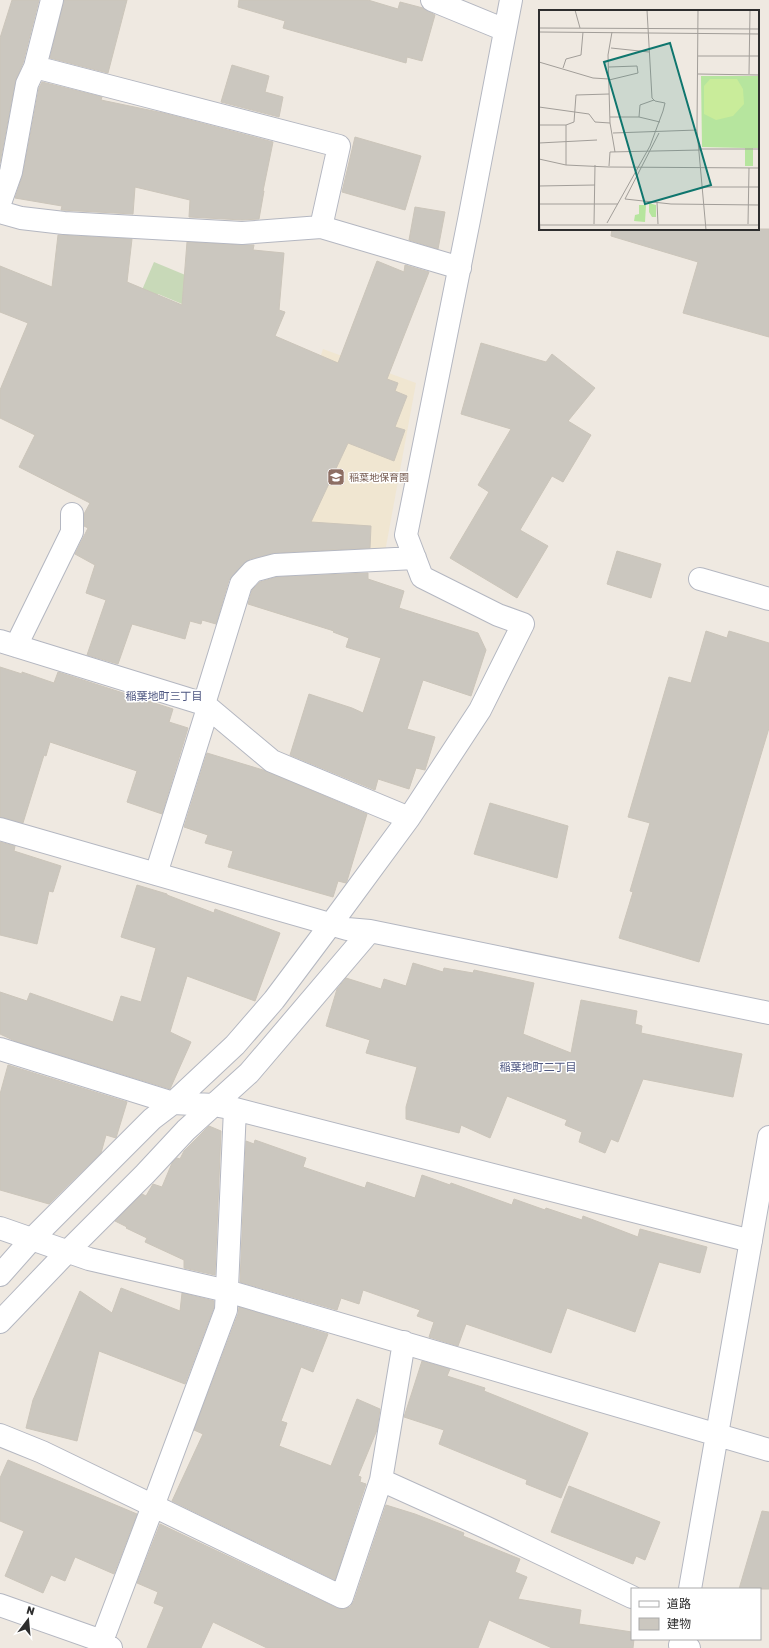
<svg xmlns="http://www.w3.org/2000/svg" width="769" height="1648" font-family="Rubik,'Noto Sans JP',sans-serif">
<rect width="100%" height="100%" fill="#efe9e1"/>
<path fill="#f0e6d1" d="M 323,349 L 416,383 L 385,552 L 261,554 L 295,431 Z"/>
<path fill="#c8d9b8" d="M 154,262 L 231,294 L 221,320 L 158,294 L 139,338 L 124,332 Z"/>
<path fill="#cbc7bf" stroke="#cbc5ba" d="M 12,0 L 39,0 L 23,63 L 15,82 L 0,163 L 0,38 Z
M 64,0 L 127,0 L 108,73 L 50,58 Z
M 239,0 L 368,0 L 398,9 L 400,2 L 423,8 L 435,15 L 422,61 L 407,57 L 406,63 L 283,28 L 285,21 L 238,7 Z
M 232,65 L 269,76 L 265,92 L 283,97 L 279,117 L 221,102 Z
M 42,82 L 102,97 L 101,100 L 163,113 L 273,142 L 263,191 L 264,191 L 259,219 L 242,220 L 189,217 L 190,200 L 135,187 L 133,214 L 61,210 L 62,206 L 15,198 L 23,174 L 39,88 Z
M 355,137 L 421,156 L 405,210 L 342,192 Z
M 415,207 L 445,212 L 438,249 L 409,240 Z
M 612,229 L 769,229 L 769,337 L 683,313 L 698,262 L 611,236 Z
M 58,235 L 132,239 L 127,282 L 182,305 L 187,242 L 241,245 L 254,245 L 253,250 L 284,253 L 279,310 L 285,312 L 275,336 L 338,363 L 377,261 L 404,272 L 405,265 L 429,272 L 387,379 L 398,383 L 395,391 L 407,396 L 395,427 L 405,430 L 394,461 L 348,443 L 311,522 L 371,526 L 370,548 L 274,553 L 250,559 L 244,563 L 229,580 L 216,624 L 202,620 L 201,624 L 190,621 L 185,639 L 132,624 L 118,664 L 87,655 L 106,600 L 86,593 L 95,565 L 75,554 L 88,528 L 84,526 L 84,514 L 90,503 L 19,467 L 35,435 L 0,418 L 0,390 L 28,323 L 0,312 L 0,266 L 52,287 Z
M 481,343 L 546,362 L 552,354 L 595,388 L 568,421 L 591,435 L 563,482 L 552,476 L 520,530 L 548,546 L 517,598 L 450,558 L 489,492 L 478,485 L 511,429 L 461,414 Z
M 617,551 L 661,564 L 651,598 L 607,584 Z
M 368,573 L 368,579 L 404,591 L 399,608 L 478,633 L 486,650 L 471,696 L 423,680 L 407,729 L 435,737 L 425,770 L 416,768 L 409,789 L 378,779 L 375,790 L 290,755 L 309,694 L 352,708 L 363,713 L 381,658 L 346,647 L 349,638 L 333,632 L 334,631 L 248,604 L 252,590 L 260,582 L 277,577 Z
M 706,631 L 727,638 L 729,631 L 769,643 L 769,728 L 699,962 L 619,938 L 633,892 L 630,891 L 650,823 L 628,817 L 669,677 L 691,683 Z
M 0,667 L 22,674 L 22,672 L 54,683 L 58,672 L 173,709 L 169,722 L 188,728 L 162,814 L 127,802 L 137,771 L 50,742 L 46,756 L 44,755 L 23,823 L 0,817 Z
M 207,753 L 263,770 L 367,814 L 347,881 L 346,883 L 338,881 L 333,897 L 228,867 L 233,851 L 205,843 L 208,835 L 184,827 Z
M 490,803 L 568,826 L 557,878 L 474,854 Z
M 0,842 L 15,846 L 14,851 L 61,866 L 53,892 L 49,891 L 37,944 L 0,935 Z
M 137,885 L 167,894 L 167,895 L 214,913 L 215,909 L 280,933 L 255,1001 L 187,976 L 170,1032 L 191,1042 L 170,1089 L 15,1041 L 0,1034 L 0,992 L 27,1001 L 30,993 L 113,1022 L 121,996 L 141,1002 L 156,948 L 121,937 Z
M 413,963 L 443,972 L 444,968 L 473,973 L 474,970 L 534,983 L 523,1034 L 571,1053 L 581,1000 L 637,1011 L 635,1024 L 642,1026 L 641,1033 L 742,1054 L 733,1097 L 643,1079 L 618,1142 L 611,1139 L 605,1153 L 579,1142 L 582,1132 L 565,1125 L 567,1120 L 507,1096 L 490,1138 L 461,1125 L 459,1133 L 406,1119 L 406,1107 L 417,1067 L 366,1053 L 370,1040 L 326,1026 L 337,989 L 346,978 L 381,989 L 384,979 L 406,986 Z
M 8,1065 L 127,1102 L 116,1138 L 106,1135 L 101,1153 L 49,1204 L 0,1190 L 0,1094 Z
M 209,1126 L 221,1131 L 215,1275 L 184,1268 L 184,1260 L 145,1242 L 147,1238 L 126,1228 L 127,1227 L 115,1221 L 142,1194 L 146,1196 L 153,1184 L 162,1187 L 172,1163 L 177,1158 L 180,1159 L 184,1151 Z
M 255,1140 L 306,1158 L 303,1167 L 365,1188 L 367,1182 L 415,1198 L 422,1175 L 450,1185 L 451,1183 L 512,1205 L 514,1199 L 545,1210 L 546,1208 L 582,1220 L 583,1216 L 638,1237 L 640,1229 L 707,1247 L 700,1273 L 659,1262 L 635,1332 L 567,1308 L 551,1353 L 466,1324 L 458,1346 L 429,1337 L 434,1322 L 417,1316 L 420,1310 L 363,1290 L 359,1304 L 341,1298 L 337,1310 L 240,1282 L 246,1141 L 254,1144 Z
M 121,1288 L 180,1311 L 182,1293 L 214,1301 L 214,1307 L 185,1384 L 99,1351 L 77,1441 L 26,1428 L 33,1400 L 80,1291 L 112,1313 Z
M 239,1307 L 328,1334 L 313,1372 L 301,1367 L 281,1421 L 287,1423 L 279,1446 L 331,1466 L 357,1399 L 380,1409 L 377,1430 L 358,1476 L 361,1477 L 360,1482 L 366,1484 L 335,1580 L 172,1501 L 203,1434 L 194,1430 L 238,1314 Z
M 422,1361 L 450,1369 L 447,1376 L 485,1388 L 484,1391 L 588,1433 L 561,1498 L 526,1484 L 527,1480 L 439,1444 L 444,1430 L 404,1417 Z
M 8,1460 L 137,1514 L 114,1574 L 75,1557 L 65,1581 L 51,1575 L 43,1593 L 5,1576 L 24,1531 L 0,1521 L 0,1478 Z
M 569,1486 L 660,1522 L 645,1560 L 636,1556 L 633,1564 L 551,1532 Z
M 386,1505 L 415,1514 L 464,1533 L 463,1536 L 520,1559 L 515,1572 L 527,1577 L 518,1599 L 581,1610 L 579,1624 L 632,1632 L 632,1639 L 634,1639 L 633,1648 L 552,1648 L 489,1620 L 478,1648 L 267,1648 L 213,1622 L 201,1648 L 147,1648 L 164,1607 L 154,1603 L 158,1592 L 137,1583 L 160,1524 L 337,1608 L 343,1609 L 350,1607 L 354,1601 Z
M 762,1511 L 769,1512 L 769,1589 L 739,1589 Z"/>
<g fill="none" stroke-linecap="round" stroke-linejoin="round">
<defs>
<path id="minor" d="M 432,0 L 505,30
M 0,203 L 11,172 L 27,84 L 35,67 L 52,0
M 0,212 L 21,218 L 64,223 L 242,233 L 321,227 L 339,146 L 35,67
M 321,227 L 460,268
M 700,579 L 769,599
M 0,641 L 204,704 L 272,761 L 409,818
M 16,646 L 72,532 L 72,514
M 204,704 L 241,584 L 253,571 L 275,565 L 415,558
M 0,829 L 347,929 L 370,931 L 769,1013
M 156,874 L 208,708
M 0,1049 L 173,1103 L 214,1105 L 235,1109 L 751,1241
M 0,1228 L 89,1259 L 227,1291 L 769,1450
M 0,1275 L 31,1240 L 152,1119 L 173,1103 L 235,1045 L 274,1000 L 331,924 L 409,818 L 480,710 L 523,624 L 498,615 L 422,577 L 406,535 L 469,220 L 511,0
M 0,1322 L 67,1252 L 145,1174 L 186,1130 L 249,1073 L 370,931
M 0,1435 L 42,1452 L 342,1597 L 381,1480 L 404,1342
M 381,1480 L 485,1527 L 632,1597
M 690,1589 L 769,1137
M 0,1605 L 102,1641 L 111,1648
M 102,1641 L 153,1506 L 226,1310 L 235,1109
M 680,1645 L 689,1648"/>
</defs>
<use href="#minor" stroke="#b4b7c1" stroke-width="24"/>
<use href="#minor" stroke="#fff" stroke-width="22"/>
</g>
<defs>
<symbol id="school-square" viewBox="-11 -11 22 22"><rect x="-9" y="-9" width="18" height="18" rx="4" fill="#8d6e63" stroke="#fff"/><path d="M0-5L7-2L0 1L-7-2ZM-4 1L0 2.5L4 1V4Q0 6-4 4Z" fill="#fff"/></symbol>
</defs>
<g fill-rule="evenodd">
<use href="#school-square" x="326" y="467" width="20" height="20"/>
</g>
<g text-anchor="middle" stroke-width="3" stroke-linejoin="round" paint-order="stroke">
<g font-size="10" fill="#785e54" stroke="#fff" text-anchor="start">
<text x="349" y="481">稲葉地保育園</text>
</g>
<g font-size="11" fill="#4d5680" stroke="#fff">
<text x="164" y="700">稲葉地町三丁目</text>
<text x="538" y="1071">稲葉地町二丁目</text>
</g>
</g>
<g transform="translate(539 10)">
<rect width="220" height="220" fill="#efe9e1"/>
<path d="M 162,66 L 220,66 L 220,138 L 214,138 L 214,156 L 206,156 L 206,138 L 163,137 ZM 110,193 L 117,195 L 117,207 L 113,207 L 110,202 ZM 100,195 L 107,195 L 106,212 L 95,211 L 96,205 L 100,204 Z" fill="#b6e59e"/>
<path d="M 171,69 L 198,69 L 204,79 L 205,94 L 194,106 L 177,110 L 165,104 L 165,76 Z" fill="#c9ec9a"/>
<path fill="none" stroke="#a29e99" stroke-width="1" d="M 36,0 L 41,18M 159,0 L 158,120 L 167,220M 0,18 L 220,19M 0,22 L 220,24M 73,22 L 69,45 L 71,113 L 76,142M 0,26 L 0,70M 72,38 L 110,42M 159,46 L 220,46M 0,52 L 54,68 L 70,69M 70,57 L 98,56 L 99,63 L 70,70M 24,58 L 27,49 L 42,45 L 44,22M 159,64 L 220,65M 210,64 L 211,0M 0,97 L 50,104 L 56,112 L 71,113M 71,107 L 100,107 L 121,112M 100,107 L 101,95 L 115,90M 0,115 L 27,115 L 27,155M 27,115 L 35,112 L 37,85 L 70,84M 74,123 L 158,120M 120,123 L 86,189 L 132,194 L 220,195M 0,133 L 58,130M 160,139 L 220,139M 0,149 L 27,155 L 69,157 L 220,158M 70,156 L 71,142 L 161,140M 0,176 L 56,175M 164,177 L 220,177M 118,192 L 119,214M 0,194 L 79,194M 0,202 L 1,220M 68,213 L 111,136 L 124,101 L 126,93 L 116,91 L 113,88 L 108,0M 55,214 L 56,155M 209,214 L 210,158M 0,215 L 220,215"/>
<path fill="#0f766e" fill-opacity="0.15" stroke="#0f766e" stroke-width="2" d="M 131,33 L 172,175 L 106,194 L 65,52 Z"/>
<rect width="220" height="220" fill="none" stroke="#2e2e2e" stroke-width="2"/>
</g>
<rect x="631" y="1588" width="130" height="52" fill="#ffffff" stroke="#ababab"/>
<rect x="639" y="1601" width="20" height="6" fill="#ffffff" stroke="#ababab"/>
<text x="667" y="1608" font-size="12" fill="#2e2e2e">道路</text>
<rect x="639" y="1618" width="20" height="12" fill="#cbc7bf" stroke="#ababab"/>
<text x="667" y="1628" font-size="12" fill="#2e2e2e">建物</text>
<g transform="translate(28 1620) rotate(16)" stroke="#ffffff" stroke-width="3" paint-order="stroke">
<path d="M0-3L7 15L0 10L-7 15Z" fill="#2e2e2e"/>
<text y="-6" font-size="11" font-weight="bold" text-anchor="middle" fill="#2e2e2e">N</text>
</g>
</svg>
